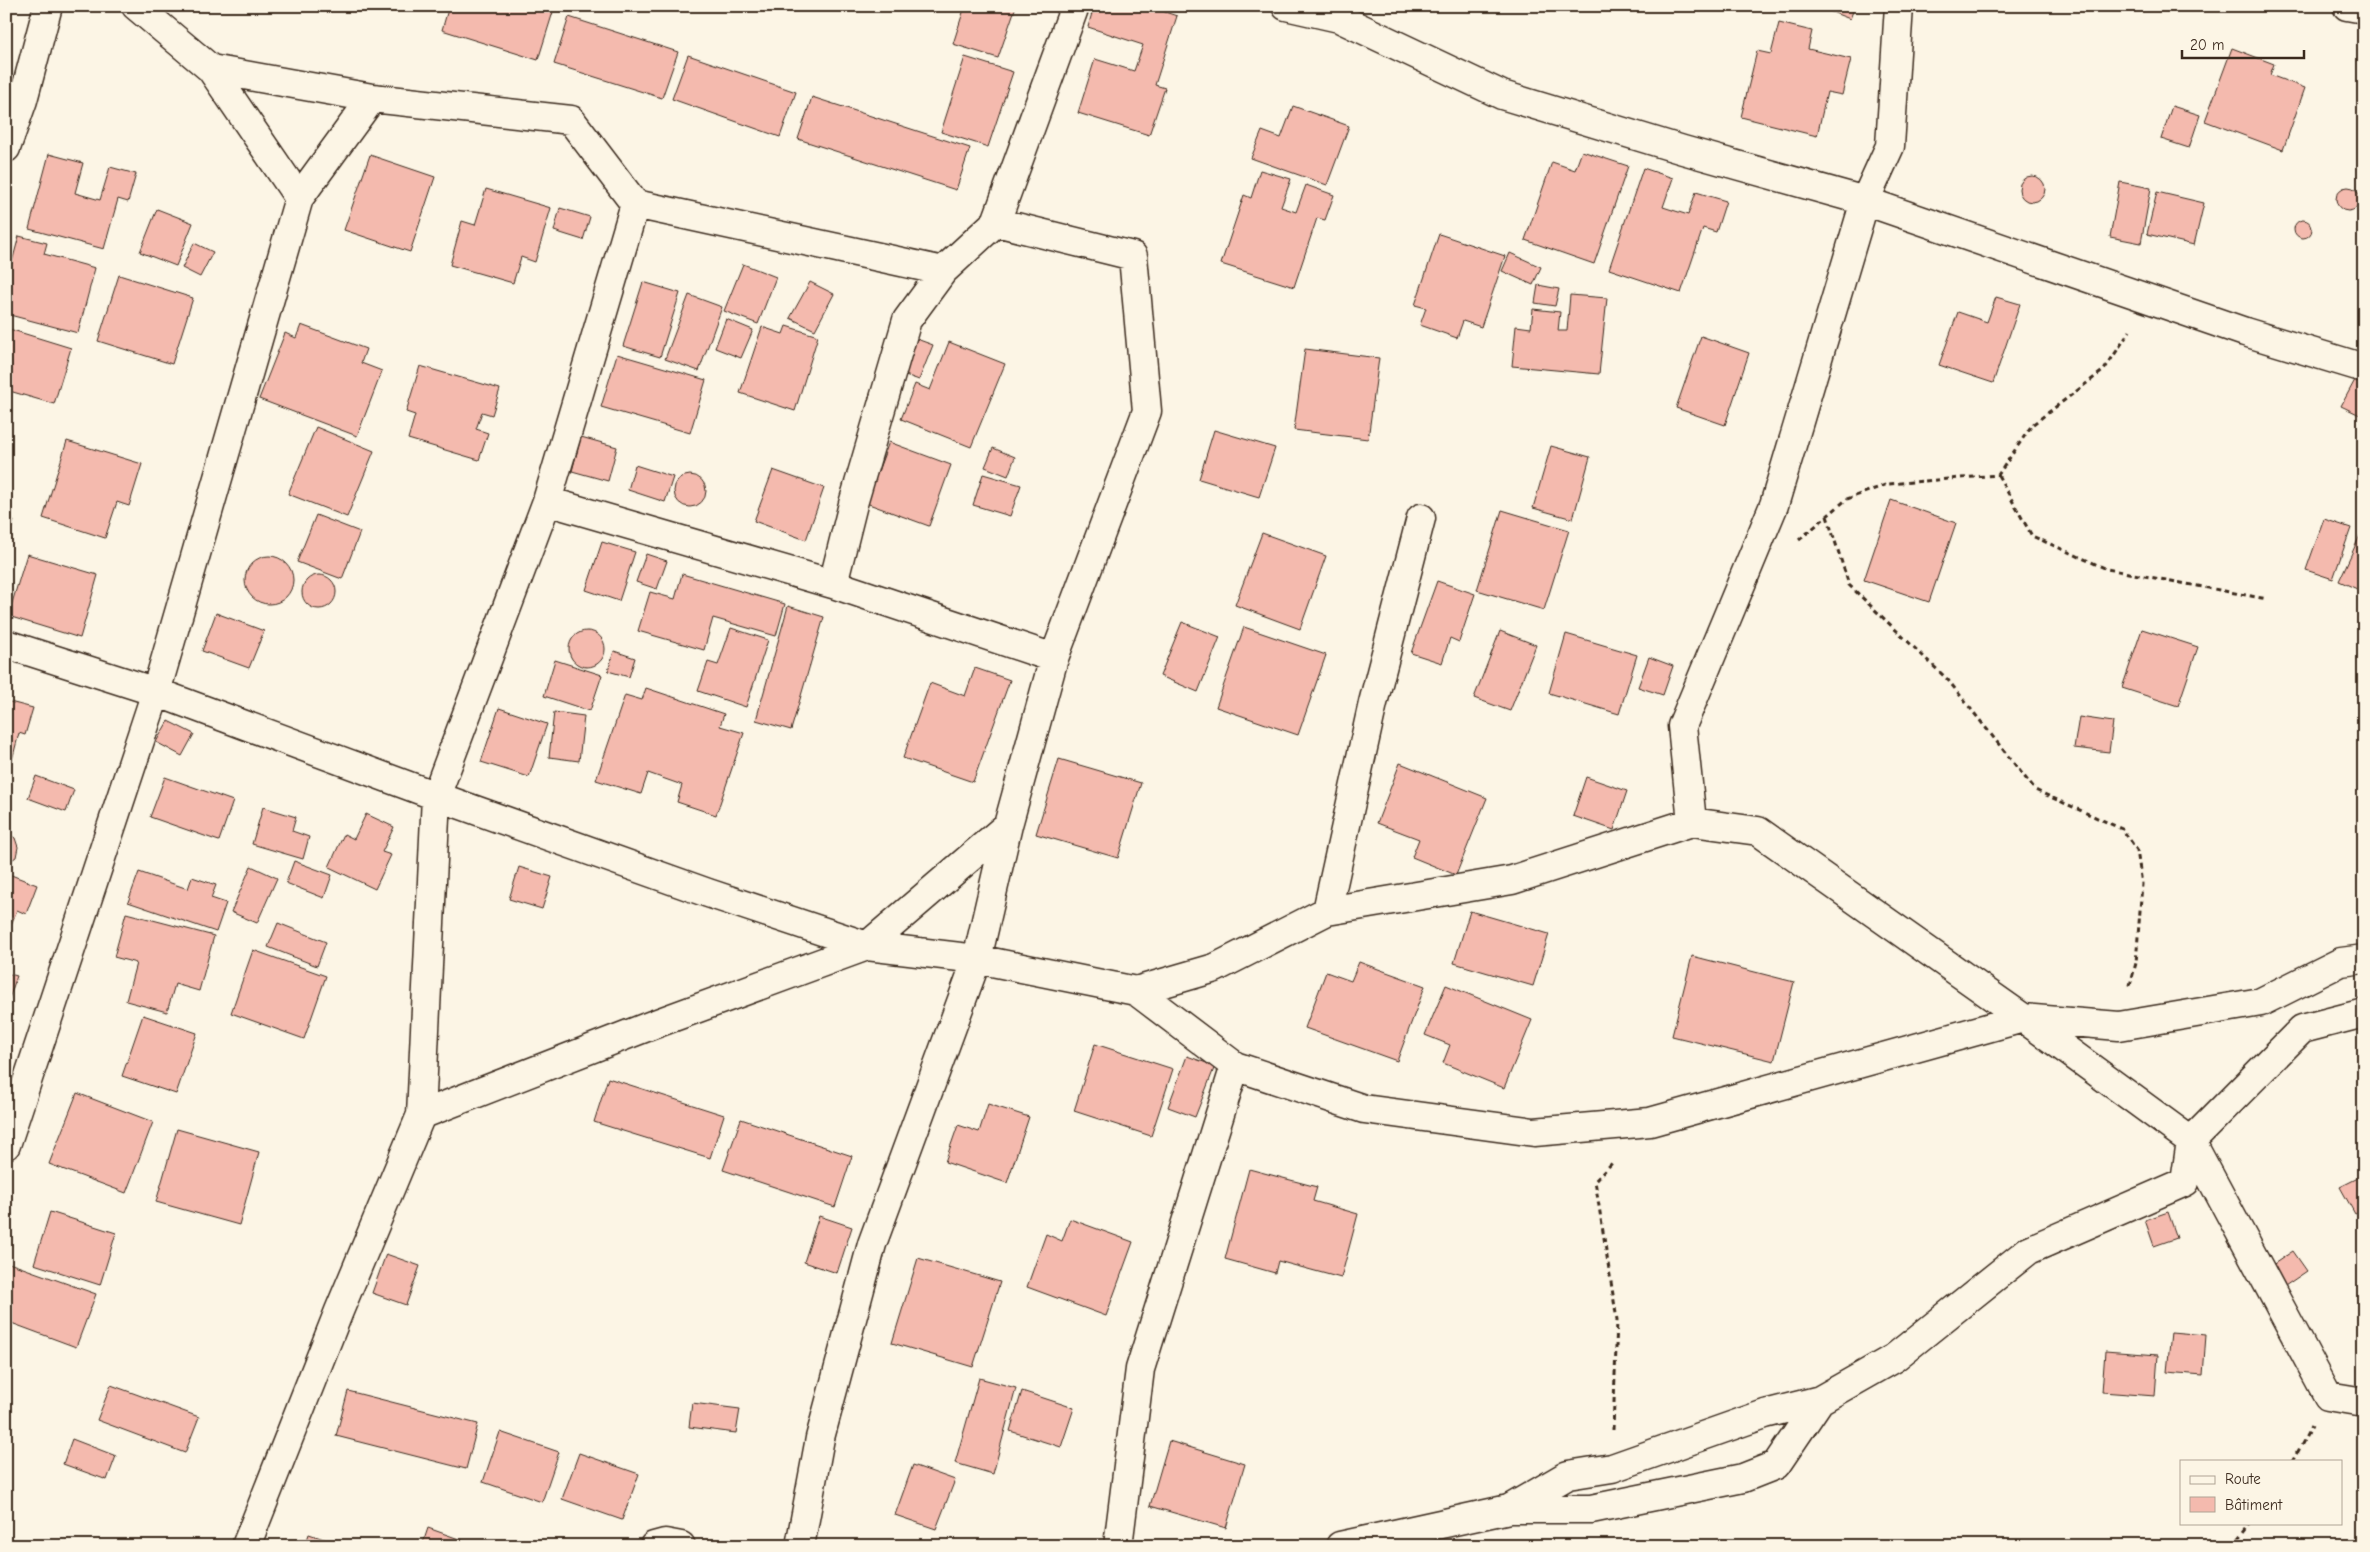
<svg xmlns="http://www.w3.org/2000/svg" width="2370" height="1552" font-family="'Comic Neue',sans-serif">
<rect width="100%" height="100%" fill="#fcf5e5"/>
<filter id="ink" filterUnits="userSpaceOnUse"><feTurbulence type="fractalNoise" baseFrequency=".02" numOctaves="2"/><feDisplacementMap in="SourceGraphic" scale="10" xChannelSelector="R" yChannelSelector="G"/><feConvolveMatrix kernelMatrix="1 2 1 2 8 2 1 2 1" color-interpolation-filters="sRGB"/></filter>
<g filter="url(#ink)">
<path fill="#f4baae" stroke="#3b2a1e" d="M 449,6 L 536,6 L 553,12 L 538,60 L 442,30 Z
M 965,6 L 1016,6 L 998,58 L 953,44 Z
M 1094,6 L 1147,6 L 1177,16 L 1155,85 L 1165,88 L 1149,135 L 1078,113 L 1095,59 L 1134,71 L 1143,45 L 1088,27 Z
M 1816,6 L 1855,6 L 1850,19 Z
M 569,17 L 678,52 L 662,98 L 554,64 Z
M 1779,23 L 1812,31 L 1808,49 L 1851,59 L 1842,95 L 1827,92 L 1817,136 L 1741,117 L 1757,51 L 1771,54 Z
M 2232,48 L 2274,64 L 2270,75 L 2305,88 L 2283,150 L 2205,121 Z
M 688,55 L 796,92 L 780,137 L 672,99 Z
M 965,57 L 1013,72 L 988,147 L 941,132 Z
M 812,97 L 970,148 L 956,190 L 798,139 Z
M 1293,106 L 1349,126 L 1327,185 L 1251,158 L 1262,131 L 1281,138 Z
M 2172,106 L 2200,115 L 2189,148 L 2161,139 Z
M 1582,151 L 1628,166 L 1594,264 L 1525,240 L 1552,162 L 1575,170 Z
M 49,154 L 83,163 L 75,193 L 100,200 L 110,167 L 136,174 L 128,202 L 118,199 L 104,249 L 29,229 Z
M 370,155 L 435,177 L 410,252 L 344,230 Z
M 1643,168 L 1673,178 L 1663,207 L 1688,215 L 1696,192 L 1726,201 L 1716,232 L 1703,228 L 1681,293 L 1609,269 Z
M 1260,170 L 1291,179 L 1281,207 L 1296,212 L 1306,185 L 1334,195 L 1325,220 L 1317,218 L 1294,287 L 1221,264 L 1244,195 L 1251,198 Z
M2019 189a13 13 0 1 1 26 0a13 13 0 1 1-26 0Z
M 2120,182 L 2151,188 L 2141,243 L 2110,237 Z
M2336 199a12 12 0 1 1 24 0a12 12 0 1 1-24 0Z
M 486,189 L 551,208 L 535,262 L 521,257 L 513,283 L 450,265 L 462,221 L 475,225 Z
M 2157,192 L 2204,203 L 2194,245 L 2147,234 Z
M 560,208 L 590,217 L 583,240 L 554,231 Z
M 157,209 L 193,223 L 176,266 L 140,252 Z
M2294 229a9 9 0 1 1 18 0a9 9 0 1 1-18 0Z
M 1439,234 L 1505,256 L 1481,327 L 1463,321 L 1457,338 L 1420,325 L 1426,308 L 1415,305 Z
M 19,236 L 47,243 L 44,254 L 95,268 L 78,333 L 6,314 L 6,284 Z
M 194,243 L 213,252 L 200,277 L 182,268 Z
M 1510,253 L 1541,267 L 1533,285 L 1502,271 Z
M 743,264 L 776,277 L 758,324 L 724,311 Z
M 119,275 L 193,298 L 172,364 L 98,341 Z
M 643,282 L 680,293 L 660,357 L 623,346 Z
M 810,282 L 834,294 L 815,330 L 790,318 Z
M 1538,285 L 1559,289 L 1555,306 L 1535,303 Z
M 689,295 L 722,307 L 699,371 L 665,359 Z
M 1570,295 L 1607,298 L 1599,374 L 1512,366 L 1516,326 L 1531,328 L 1533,309 L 1560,312 L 1558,331 L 1567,331 Z
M 1996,297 L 2020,304 L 1993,383 L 1939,365 L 1958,312 L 1987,322 Z
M 726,319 L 753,330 L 741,358 L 715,348 Z
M 301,325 L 366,349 L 361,363 L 382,371 L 357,436 L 259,399 L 285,333 L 296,338 Z
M 786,326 L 818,336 L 795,411 L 740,393 L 762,327 L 783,334 Z
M 6,328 L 71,348 L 54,404 L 6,390 Z
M 1701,336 L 1749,353 L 1725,425 L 1676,408 Z
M 914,338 L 933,345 L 919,380 L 900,373 Z
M 949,342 L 1005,364 L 971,447 L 901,419 L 915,384 L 930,390 Z
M 1305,349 L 1379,358 L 1368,439 L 1294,430 Z
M 617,354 L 706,380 L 690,433 L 601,407 Z
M 420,366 L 500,389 L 492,415 L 482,412 L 476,429 L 488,433 L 479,460 L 408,439 L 415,415 L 406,412 Z
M 2355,380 L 2364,384 L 2364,417 L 2341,406 Z
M 316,427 L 374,451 L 347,517 L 288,494 Z
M 1214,430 L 1275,448 L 1259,497 L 1199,479 Z
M 581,437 L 617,447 L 608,481 L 572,471 Z
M 67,441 L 142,464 L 129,506 L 117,502 L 105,538 L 43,518 Z
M 889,442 L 951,465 L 929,526 L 866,503 Z
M 1551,446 L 1590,457 L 1573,519 L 1533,508 Z
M 993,448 L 1015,457 L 1008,476 L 985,467 Z
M 635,465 L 673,477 L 665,502 L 628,490 Z
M 773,470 L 824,488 L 806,540 L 754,521 Z
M 983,474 L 1021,485 L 1010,516 L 973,505 Z
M674 491a16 16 0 1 1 32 0a16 16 0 1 1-32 0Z
M 1891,500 L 1956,523 L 1929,602 L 1864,580 Z
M 1502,510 L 1569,530 L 1544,610 L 1477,590 Z
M 316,515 L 360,532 L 342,579 L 297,562 Z
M 6,519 L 14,521 L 6,546 Z
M 2324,519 L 2351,528 L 2333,579 L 2306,570 Z
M 2363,529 L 2364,529 L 2364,592 L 2339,581 Z
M 1262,533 L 1326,556 L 1300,629 L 1235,605 Z
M 602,542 L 635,552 L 619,601 L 586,590 Z
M 27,554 L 98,575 L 80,638 L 8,616 Z
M 646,554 L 667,561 L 657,589 L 636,582 Z
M245 580a24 24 0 1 1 48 0a24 24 0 1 1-48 0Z
M 682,574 L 785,604 L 776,636 L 713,618 L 704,650 L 638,631 L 650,592 L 675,599 Z
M302 592a17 17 0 1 1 34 0a17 17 0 1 1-34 0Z
M 1437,581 L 1475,594 L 1459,642 L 1450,638 L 1442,663 L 1411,653 Z
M 788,606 L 824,617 L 791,730 L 756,720 Z
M 216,613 L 264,631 L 249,668 L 202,651 Z
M 1182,622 L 1220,637 L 1198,692 L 1160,676 Z
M 1244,627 L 1326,655 L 1298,735 L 1216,707 Z
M 731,628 L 768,640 L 746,707 L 698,691 L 708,662 L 718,665 Z
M 2142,629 L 2198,647 L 2178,706 L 2122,688 Z
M 1500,631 L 1536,645 L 1510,711 L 1474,698 Z
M569 649a18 18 0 1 1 36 0a18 18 0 1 1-36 0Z
M 1566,634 L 1637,655 L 1619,714 L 1549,693 Z
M 614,651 L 635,658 L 629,677 L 608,671 Z
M 1649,657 L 1673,666 L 1663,695 L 1638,687 Z
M 555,660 L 602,675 L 590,711 L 544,696 Z
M 975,668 L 1010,680 L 973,782 L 903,758 L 930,683 L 965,696 Z
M 646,688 L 724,714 L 720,726 L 744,733 L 716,815 L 677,802 L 682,785 L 648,773 L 641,794 L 596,780 L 625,695 L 642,700 Z
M 6,701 L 33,708 L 25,735 L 19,733 L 12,760 L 6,759 Z
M 499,708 L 547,724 L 529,777 L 481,762 Z
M 554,712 L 584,716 L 579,761 L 549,757 Z
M 2079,717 L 2113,722 L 2109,752 L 2074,748 Z
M 168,721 L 194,734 L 182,756 L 156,742 Z
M 1059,759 L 1141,783 L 1118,858 L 1036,834 Z
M 1400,763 L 1487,798 L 1456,875 L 1412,857 L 1419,839 L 1377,823 Z
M 36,776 L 74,790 L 66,812 L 28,798 Z
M 165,777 L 233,801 L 219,841 L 150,817 Z
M 1586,777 L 1627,791 L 1614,830 L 1573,816 Z
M 263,807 L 296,817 L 292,831 L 309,837 L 303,859 L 252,844 Z
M 366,814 L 394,827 L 382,852 L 391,855 L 375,889 L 329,867 L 344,834 L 354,839 Z
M 6,832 L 15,838 L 18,847 L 16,857 L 6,864 Z
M 294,861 L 332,875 L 324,898 L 286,883 Z
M 251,866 L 277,878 L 257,923 L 231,912 Z
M 519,867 L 552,877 L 542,909 L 509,899 Z
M 139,872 L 188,889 L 192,877 L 216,885 L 211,898 L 226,903 L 216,932 L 128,902 Z
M 6,873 L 37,885 L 26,914 L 17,910 L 6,937 Z
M 1470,911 L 1549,934 L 1533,986 L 1454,963 Z
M 126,913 L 214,936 L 199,991 L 175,984 L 167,1012 L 126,1001 L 136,963 L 114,957 Z
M 278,923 L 326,942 L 317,966 L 268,947 Z
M 253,950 L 326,976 L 304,1039 L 231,1013 Z
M 1692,956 L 1794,982 L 1774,1061 L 1672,1036 Z
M 1359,962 L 1425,986 L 1397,1061 L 1305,1028 L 1326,972 L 1351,981 Z
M 6,973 L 17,976 L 6,1007 Z
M 1446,985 L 1532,1020 L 1504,1088 L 1443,1063 L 1450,1045 L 1425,1035 Z
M 143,1015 L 197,1033 L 176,1094 L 122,1076 Z
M 1095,1044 L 1173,1069 L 1151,1136 L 1074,1111 Z
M 1187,1056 L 1215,1066 L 1195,1117 L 1168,1107 Z
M 608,1078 L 724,1115 L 710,1158 L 594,1122 Z
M 77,1093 L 153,1122 L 126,1193 L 49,1164 Z
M 988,1104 L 1029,1117 L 1007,1183 L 945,1162 L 958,1125 L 979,1132 Z
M 741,1119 L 852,1156 L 835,1207 L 723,1170 Z
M 177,1129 L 259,1152 L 239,1225 L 156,1202 Z
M 1249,1169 L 1317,1187 L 1313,1201 L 1358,1214 L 1341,1278 L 1278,1261 L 1275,1273 L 1225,1259 Z
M 2364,1175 L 2364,1210 L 2355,1214 L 2340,1187 Z
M 50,1212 L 116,1233 L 100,1285 L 34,1264 Z
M 2168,1212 L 2177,1238 L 2154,1246 L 2145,1220 Z
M 819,1216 L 852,1227 L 837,1273 L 804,1262 Z
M 1070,1219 L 1133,1242 L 1106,1316 L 1027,1287 L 1046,1234 L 1062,1241 Z
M 2293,1251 L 2307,1271 L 2279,1290 L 2265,1270 Z
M 386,1254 L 420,1266 L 406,1305 L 372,1293 Z
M 918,1258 L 1000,1282 L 973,1367 L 892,1343 Z
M 6,1262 L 96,1294 L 76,1347 L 6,1321 Z
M 2171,1332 L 2206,1335 L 2203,1375 L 2167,1372 Z
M 2105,1351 L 2158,1355 L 2155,1396 L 2102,1392 Z
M 979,1378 L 1016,1388 L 993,1474 L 955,1463 Z
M 111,1385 L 199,1417 L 185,1453 L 97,1420 Z
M 348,1391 L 478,1424 L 466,1469 L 336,1436 Z
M 1022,1391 L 1074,1408 L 1061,1447 L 1010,1431 Z
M 692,1403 L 740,1409 L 736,1433 L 689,1427 Z
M 500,1432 L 559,1452 L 542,1502 L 483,1482 Z
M 72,1439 L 116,1456 L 107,1480 L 63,1464 Z
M 1169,1441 L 1245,1464 L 1226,1528 L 1150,1506 Z
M 579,1453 L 639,1474 L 622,1520 L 562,1499 Z
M 913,1465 L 955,1480 L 936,1529 L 895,1515 Z
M 428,1528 L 470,1543 L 469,1546 L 422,1546 Z
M 309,1534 L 345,1546 L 305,1546 Z"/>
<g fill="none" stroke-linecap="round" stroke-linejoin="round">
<defs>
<path id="minor" d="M 136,6 L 211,69 L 372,98 L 571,120 L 635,204 L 943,271
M 1286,6 L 1339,18 L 1502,95 L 1683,150 L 1865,201 L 2245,332 L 2364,368
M 2347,6 L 2364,9
M 211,69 L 299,198
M 6,148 L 23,100 L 48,6
M 547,501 L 833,584 L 1054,658
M 833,584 L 853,504 L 907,320 L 943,271 L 996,222 L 1075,6
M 6,644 L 156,692 L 436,796 L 708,893 L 867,946 L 977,959 L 1136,991 L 1215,968 L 1327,911 L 1512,880 L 1692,822 L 1758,831 L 2023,1018 L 2191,1141 L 2328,1396 L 2364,1402
M 1692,822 L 1682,726 L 1774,505 L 1865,201 L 1890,146 L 1899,6
M 1327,911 L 1373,703 L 1421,518
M 1136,991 L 1235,1066 L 1364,1109 L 1534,1132 L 1650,1122 L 2023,1018 L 2119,1026 L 2261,1002 L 2341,962 L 2364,959
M 421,1115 L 652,1025 L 867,946 L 1008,825
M 6,1145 L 156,692 L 299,198 L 372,98
M 1509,1509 L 1591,1509 L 1743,1478 L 1776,1465 L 1820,1400
M 246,1546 L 339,1311 L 421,1115 L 436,796 L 547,501 L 635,204
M 654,1546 L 665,1543 L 681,1546
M 800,1546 L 820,1438 L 872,1244 L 977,959 L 1008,825 L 1054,658 L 1147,411 L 1133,256 L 996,222
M 1118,1546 L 1140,1369 L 1235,1066
M 1340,1546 L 1509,1509 L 1568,1475 L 1612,1468 L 1765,1414 L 1820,1400 L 1894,1358 L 2029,1250 L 2185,1182 L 2191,1141 L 2302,1029 L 2364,1013"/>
</defs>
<use href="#minor" stroke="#3b2a1e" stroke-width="31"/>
<path stroke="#3b2a1e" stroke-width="3" stroke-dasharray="5 4" stroke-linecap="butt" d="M 1998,475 L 2032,536 L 2107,569 L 2267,599
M 1827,516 L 1849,585 L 1948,680 L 2035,790 L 2122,829 L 2137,850 L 2142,884 L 2136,963 L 2129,989
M 1799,540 L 1847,499 L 1888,484 L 1998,475 L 2032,425 L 2104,370 L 2130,331
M 1613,1430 L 1617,1320 L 1595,1181 L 1614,1161
M 2293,1461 L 2311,1427
M 2231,1546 L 2249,1523"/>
<use href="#minor" stroke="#fcf5e5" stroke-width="28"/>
</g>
</g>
<rect width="2370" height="1552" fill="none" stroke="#fcf5e5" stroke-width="25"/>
<rect x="12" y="12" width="2345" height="1527" fill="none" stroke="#3b2a1e" stroke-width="2" filter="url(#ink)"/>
<rect x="2180" y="1460" width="162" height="65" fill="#fcf5e5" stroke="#afa495"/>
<rect x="2190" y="1476" width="25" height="8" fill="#fcf5e5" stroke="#afa495"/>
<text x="2225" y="1484" font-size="15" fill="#3b2a1e">Route</text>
<rect x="2190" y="1497" width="25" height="15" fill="#f4baae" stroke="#afa495"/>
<text x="2225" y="1510" font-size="15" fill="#3b2a1e">Bâtiment</text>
<path d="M2182 50v8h122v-8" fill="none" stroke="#3b2a1e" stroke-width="2.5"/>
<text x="2190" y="50" font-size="15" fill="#3b2a1e" stroke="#fcf5e5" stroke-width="4" paint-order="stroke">20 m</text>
</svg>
